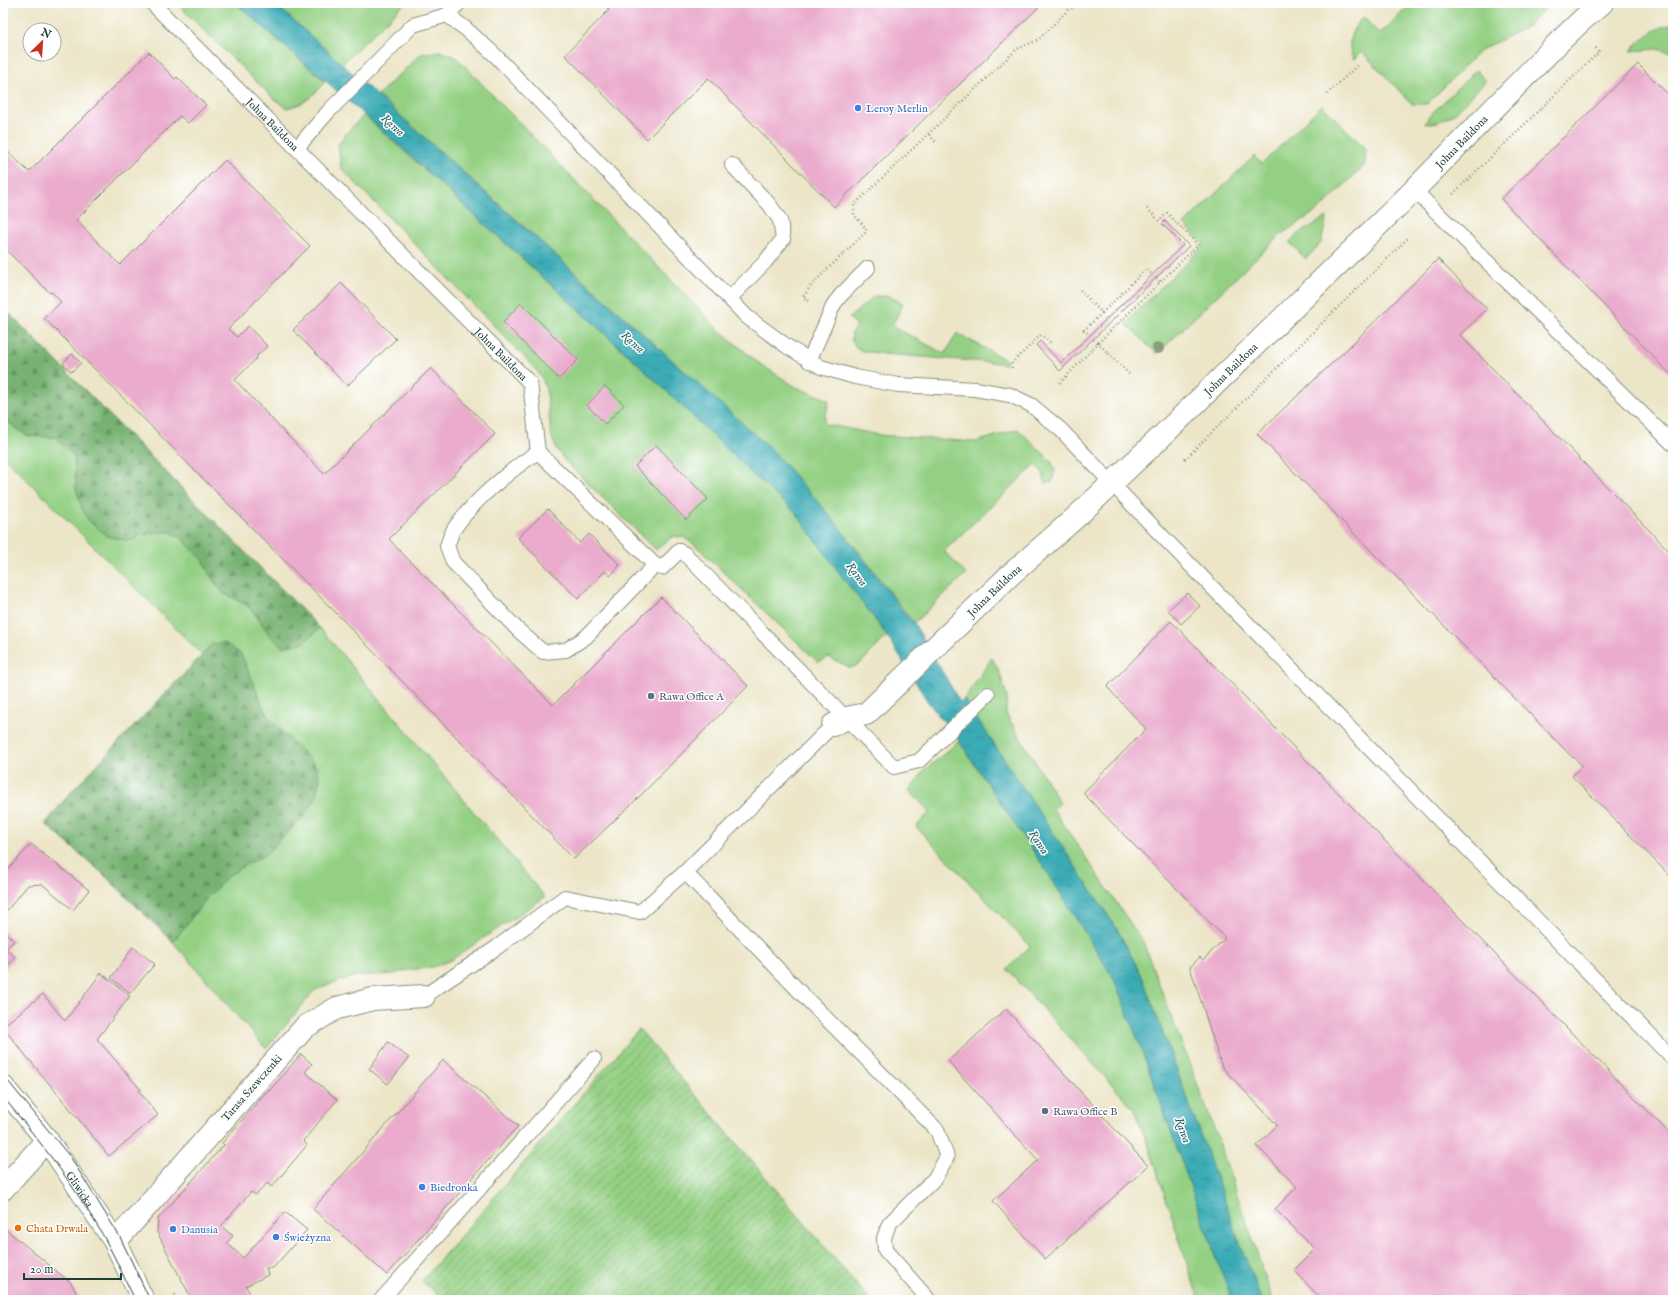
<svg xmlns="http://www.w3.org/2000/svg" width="1676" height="1303" font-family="'IM FELL English',serif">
<defs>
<pattern id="forest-firs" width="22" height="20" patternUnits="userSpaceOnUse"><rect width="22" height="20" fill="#77b272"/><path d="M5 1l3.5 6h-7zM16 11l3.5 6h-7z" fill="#61925e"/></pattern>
<pattern id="garden-furrows" width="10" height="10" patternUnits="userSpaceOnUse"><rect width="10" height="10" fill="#94d084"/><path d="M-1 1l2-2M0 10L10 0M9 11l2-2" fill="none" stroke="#78aa6d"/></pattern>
<pattern id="water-ripples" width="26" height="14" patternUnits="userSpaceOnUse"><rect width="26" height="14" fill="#3aabb6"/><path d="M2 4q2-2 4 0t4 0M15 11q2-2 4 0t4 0" fill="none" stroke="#308c95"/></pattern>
</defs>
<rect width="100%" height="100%" fill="#fff"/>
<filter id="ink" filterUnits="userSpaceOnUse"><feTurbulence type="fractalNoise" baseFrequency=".025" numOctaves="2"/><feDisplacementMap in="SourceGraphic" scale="8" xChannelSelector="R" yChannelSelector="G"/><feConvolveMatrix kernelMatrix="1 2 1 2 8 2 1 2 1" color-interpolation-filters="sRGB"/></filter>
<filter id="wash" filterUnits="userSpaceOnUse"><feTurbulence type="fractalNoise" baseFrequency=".012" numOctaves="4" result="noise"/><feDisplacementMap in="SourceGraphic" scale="16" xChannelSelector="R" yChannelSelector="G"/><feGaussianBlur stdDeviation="0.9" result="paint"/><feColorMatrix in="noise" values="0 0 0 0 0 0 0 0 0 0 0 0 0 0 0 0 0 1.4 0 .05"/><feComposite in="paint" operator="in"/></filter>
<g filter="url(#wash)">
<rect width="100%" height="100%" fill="#ece5c7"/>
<path fill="#94d084" stroke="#5a865c" d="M 176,3 L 236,3 L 325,82 C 312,96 308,103 287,108 L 274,99 Z
M 274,3 L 405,3 L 342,64 Z
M 1412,3 L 1551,3 L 1528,26 L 1481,50 L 1427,104 L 1412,104 L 1362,52 L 1354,59 C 1345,44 1351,29 1363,17 L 1380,34 Z
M 1673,24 L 1673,53 L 1656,49 L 1631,51 C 1642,36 1656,28 1673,24 Z
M 440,51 L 456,57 L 719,330 L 760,364 L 796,387 L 829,400 L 824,424 L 880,435 L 976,442 L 1018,429 L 1050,460 L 1055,469 L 1052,482 L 1045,483 L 1043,473 L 1035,465 L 944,551 L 966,574 L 914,623 L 833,519 L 771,449 L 378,95 L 421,54 Z
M 1476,70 L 1486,81 L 1454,114 L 1438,122 L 1425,124 L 1428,117 Z
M 1322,105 L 1366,149 L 1365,165 L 1320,209 L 1280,235 L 1157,354 L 1125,323 L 1204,245 L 1184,224 L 1254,156 L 1262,164 Z
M 364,115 L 638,364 L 761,482 L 795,512 L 887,636 L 861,663 L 851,668 L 828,657 L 818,662 L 695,545 L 683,537 L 673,536 L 656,550 L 564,460 L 556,448 L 551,435 L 547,394 L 543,380 L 534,367 L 341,168 L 338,145 L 346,133 Z
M 1327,217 L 1321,243 L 1306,259 L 1289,242 L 1296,235 Z
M 874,296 L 889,296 L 903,304 L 892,326 L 945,354 L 957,333 L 1008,361 L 1005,365 L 999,363 L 884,354 L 862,351 L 856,347 L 851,340 L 852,332 L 857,325 L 849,318 Z
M 3,419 L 28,436 L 55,437 L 74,457 L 76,470 L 129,541 L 139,536 L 154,532 L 169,532 L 179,536 L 204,561 L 209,574 L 235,599 L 247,605 L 259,619 L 303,643 L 320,628 L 545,897 L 451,960 L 433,967 L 408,970 L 393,974 L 356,976 L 327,985 L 314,991 L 266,1049 L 173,942 L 206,899 L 227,877 L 243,866 L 265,855 L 303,817 L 316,797 L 320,777 L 313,762 L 271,720 L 261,702 L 241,654 L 212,644 L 202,655 L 3,456 Z
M 992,658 L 999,671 L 1007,696 L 1006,714 L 1060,803 L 1053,809 L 1143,942 L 1217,1136 L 1273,1300 L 1261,1300 L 1142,976 L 1117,929 L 964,699 Z
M 959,741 L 1049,875 L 1114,979 L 1141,1048 L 1212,1246 L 1232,1300 L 1199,1300 L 1148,1144 L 1133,1108 L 1007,969 L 1030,946 L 916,827 L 930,812 L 909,791 L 924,771 Z"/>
<path fill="url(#forest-firs)" stroke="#4b7853" d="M 3,307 L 320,628 L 303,643 L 283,647 L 270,636 L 259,619 L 247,605 L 223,593 L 209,574 L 204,561 L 179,536 L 169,532 L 154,532 L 139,536 L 129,541 L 107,536 L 89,521 L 82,509 L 76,488 L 74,457 L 66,446 L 55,437 L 28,436 L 3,419 Z
M 225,643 L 241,654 L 261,702 L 271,720 L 313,762 L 320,777 L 316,797 L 303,817 L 265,855 L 243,866 L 227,877 L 206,899 L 173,942 L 102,873 L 45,824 L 70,793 L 202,655 L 212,644 Z"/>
<path fill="url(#garden-furrows)" stroke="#5a865c" d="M 639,1029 L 870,1300 L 443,1300 L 422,1281 Z"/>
<path fill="url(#water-ripples)" stroke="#2c7475" d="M 236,3 L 274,3 L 771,449 L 833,519 L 910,620 L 914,623 L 960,702 L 964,699 L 1117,929 L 1142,976 L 1261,1300 L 1232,1300 L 1212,1246 L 1141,1048 L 1114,979 L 1049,875 L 959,741 L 928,702 L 880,625 L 845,581 L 795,512 L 761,482 L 638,364 L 392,139 Z"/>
<g id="blocks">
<path fill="#eaabcd" d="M 602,3 L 1043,3 L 834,207 L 708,78 L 647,139 L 565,55 L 609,10 Z
M 149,52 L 175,79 L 177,77 L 206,105 L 188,123 L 180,116 L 76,220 L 120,265 L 225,160 L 310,246 L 228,329 L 237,337 L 248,326 L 267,346 L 256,357 L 257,358 L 235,380 L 324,474 L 431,368 L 495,434 L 389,539 L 399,550 L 553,705 L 661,597 L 748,686 L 640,796 L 574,859 L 335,612 L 44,318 L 61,302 L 52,292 L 50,293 L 3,247 L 3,147 L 29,172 Z
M 1638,64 L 1673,99 L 1673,377 L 1501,199 Z
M 1165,221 L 1189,246 L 1060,371 L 1036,345 L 1040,341 L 1061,363 L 1183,245 L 1162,224 Z
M 1438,259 L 1487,309 L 1460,335 L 1673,555 L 1673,879 L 1572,776 L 1582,766 L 1574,757 L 1573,758 L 1257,434 L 1347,349 Z
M 341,283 L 396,339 L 347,386 L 293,330 Z
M 521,303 L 578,360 L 559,379 L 503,322 Z
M 72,354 L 81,363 L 71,372 L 63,363 Z
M 605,386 L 624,405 L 605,424 L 587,405 Z
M 656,445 L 708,499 L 686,520 L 635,466 Z
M 548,509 L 580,543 L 589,534 L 620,565 L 610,576 L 605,571 L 578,599 L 518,538 Z
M 1187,593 L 1200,606 L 1181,624 L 1168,610 Z
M 1171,621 L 1673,1137 L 1673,1300 L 1322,1300 L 1294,1270 L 1315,1249 L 1275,1209 L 1297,1187 L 1257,1146 L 1277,1125 L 1222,1067 L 1190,967 L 1200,957 L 1203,960 L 1225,938 L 1083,793 L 1146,729 L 1107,687 Z
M 31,844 L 89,890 L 73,910 L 42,884 L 28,885 L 3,915 L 3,875 Z
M 3,930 L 14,941 L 6,949 L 15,957 L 3,971 Z
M 133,947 L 155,964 L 130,993 L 111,978 Z
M 101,973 L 130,996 L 97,1039 L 141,1090 L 139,1091 L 158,1115 L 109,1156 L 3,1028 L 3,1026 L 43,994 L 65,1021 Z
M 1006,1009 L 1148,1166 L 1045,1259 L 993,1201 L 1038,1160 L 948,1061 Z
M 388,1042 L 409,1058 L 388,1084 L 369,1069 Z
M 301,1054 L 312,1064 L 305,1072 L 337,1100 L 303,1141 L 307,1145 L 272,1187 L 267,1183 L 256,1195 L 251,1192 L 221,1226 L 233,1236 L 227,1243 L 243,1258 L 285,1212 L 307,1230 L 273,1268 L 266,1268 L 268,1275 L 246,1286 L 253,1300 L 192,1300 L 157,1232 L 158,1219 L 224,1145 L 222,1143 L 268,1090 L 269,1091 Z
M 443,1060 L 518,1126 L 387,1275 L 313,1209 Z
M 3,1227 L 71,1283 L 80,1300 L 7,1300 L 3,1297 Z"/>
</g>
</g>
<g filter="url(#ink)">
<use href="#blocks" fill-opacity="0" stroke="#86917e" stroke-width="1"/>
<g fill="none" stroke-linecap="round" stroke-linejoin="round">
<defs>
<g id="service">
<path id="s1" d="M 152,3 L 530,383 L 538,452 L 655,565 L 662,568 L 679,551 L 685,554 L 894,767 L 919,761 L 988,694"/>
<path d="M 447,15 L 459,3"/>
<path d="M 297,148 L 328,112 L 413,25 L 447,15 L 466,29 L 495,55 L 747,317 L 788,347 L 821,367 L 855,377 L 898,385 L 975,389 L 1010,395 L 1031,405 L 1061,430 L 1163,537 L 1673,1059"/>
<path d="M 1414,190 L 1673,444"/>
<path d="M 730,298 L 765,262 L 783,239 L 780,220 L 769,204 L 732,165"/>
<path d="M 809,361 L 834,304 L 841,295 L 868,268"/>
<path d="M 538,452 C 510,470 472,502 454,529 C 451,534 449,541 447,546 L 453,562 L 518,630 L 543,652 L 566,650 L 586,637 L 655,565"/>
<path d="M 685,872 L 800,992 L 937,1130 L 947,1157 L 935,1178 L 889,1224 L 884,1238 L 885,1250 L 929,1300"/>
<path d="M 424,996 L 496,948 L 565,897 L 640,912 L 685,872 L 833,725"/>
<path d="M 381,1300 L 594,1059"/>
</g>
<g id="minor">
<path id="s2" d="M 833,725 L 847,718 L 866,714 L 1010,575 L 1075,518 L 1162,436 L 1414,190 L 1557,44 L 1582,20 L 1602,3"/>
<path d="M 3,1189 L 47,1140"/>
<path id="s3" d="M 115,1242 L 305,1027 L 337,1008 L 373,999 L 424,996"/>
</g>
<g id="tertiary">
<path id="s4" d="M 3,1087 L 47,1140 L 70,1174 L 115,1242 L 143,1300"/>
</g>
</defs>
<use href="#service" stroke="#86917e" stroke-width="16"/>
<use href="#minor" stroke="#86917e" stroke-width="24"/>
<use href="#tertiary" stroke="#86917e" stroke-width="24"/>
<path stroke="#86917e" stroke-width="2.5" stroke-dasharray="1 3" stroke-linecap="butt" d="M 1327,94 L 1359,64
M 929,135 L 936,142
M 1453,194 L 1599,52 L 1595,47
M 1156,278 L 1160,282
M 1080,290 L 1102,313 L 1084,330 L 1090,335
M 809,301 L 803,297 L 812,284 L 865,233 L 866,228 L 854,215 L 854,205 L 1017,49 L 1038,40 L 1068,10 L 1083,3
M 1102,313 L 1146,269 L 1153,275
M 1012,368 L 1012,363 L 1041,335 L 1051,343
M 1129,374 L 1098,343 L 1198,245 L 1167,213 L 1159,221 L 1145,206
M 1060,383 L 1098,343 L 1093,339
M 1185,459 L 1409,237
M 175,1294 L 178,1300"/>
<use href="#service" stroke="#fff" stroke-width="14"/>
<use href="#minor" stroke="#fff" stroke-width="22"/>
<use href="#tertiary" stroke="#fff" stroke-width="22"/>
<path stroke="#1f3d34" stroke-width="1" d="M 3,1075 L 71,1158 L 120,1237 L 150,1300
M 3,1097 C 34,1134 65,1173 90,1214 C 108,1241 121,1271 135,1300"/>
</g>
<circle fill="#8b9d81" cx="1158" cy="348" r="6"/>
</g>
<g fill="#3f7fe0" stroke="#fff" stroke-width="1.5">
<circle cx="858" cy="108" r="4"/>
<circle cx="422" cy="1187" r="4"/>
<circle cx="173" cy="1229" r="4"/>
<circle cx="276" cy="1237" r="4"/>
</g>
<g fill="#5c6f8a" stroke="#fff" stroke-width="1.5">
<circle cx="651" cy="696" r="4"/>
<circle cx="1045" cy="1111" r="4"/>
</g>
<circle fill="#e8710a" stroke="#fff" stroke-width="1.5" cx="18" cy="1228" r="4"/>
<g text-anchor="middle" stroke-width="3" stroke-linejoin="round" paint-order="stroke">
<g font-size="11" fill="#366cbe" stroke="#fff" text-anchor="start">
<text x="866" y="112">Leroy Merlin</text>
<text x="430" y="1191">Biedronka</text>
<text x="181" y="1233">Danusia</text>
<text x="284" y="1241">Świeżyzna</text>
</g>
<g font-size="11" fill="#1f3d34" stroke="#fff">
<text dy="4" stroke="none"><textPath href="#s1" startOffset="171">Johna Baildona</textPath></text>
<text dy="4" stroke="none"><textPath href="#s2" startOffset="861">Johna Baildona</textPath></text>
<text dy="4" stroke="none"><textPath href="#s1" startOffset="495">Johna Baildona</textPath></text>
<text dy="4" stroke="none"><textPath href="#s2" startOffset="537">Johna Baildona</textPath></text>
<text dy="4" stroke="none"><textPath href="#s2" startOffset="213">Johna Baildona</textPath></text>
<text dy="4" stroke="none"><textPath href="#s3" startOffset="206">Tarasa Szewczenki</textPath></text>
<text dy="4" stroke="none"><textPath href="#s4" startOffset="128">Gliwicka</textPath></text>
</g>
<g font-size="11" fill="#4e5e75" stroke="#fff" text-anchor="start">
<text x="659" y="700">Rawa Office A</text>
<text x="1053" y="1115">Rawa Office B</text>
</g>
<g font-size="11" fill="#c56008" stroke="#fff" text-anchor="start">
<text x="26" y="1232">Chata Drwala</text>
</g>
<g font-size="12" font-style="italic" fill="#286462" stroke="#fff">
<text transform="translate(393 125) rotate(42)" y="4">Rawa</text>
<text transform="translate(633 342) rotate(42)" y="4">Rawa</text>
<text transform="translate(857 574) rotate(53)" y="4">Rawa</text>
<text transform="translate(1039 842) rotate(56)" y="4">Rawa</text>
<text transform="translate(1183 1130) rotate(70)" y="4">Rawa</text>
</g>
</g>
<rect width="1676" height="1303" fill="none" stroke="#fff" stroke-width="16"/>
<g transform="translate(42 42) rotate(25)"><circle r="19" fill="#ffffff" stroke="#a5b1ae"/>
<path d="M0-3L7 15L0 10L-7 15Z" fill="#c8321e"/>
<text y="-6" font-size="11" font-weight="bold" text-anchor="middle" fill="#1f3d34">N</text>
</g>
<path d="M24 1273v6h97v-6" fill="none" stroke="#1f3d34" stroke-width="2"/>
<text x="30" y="1273" font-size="12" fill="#1f3d34" stroke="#ffffff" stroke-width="3" paint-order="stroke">20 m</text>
</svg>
